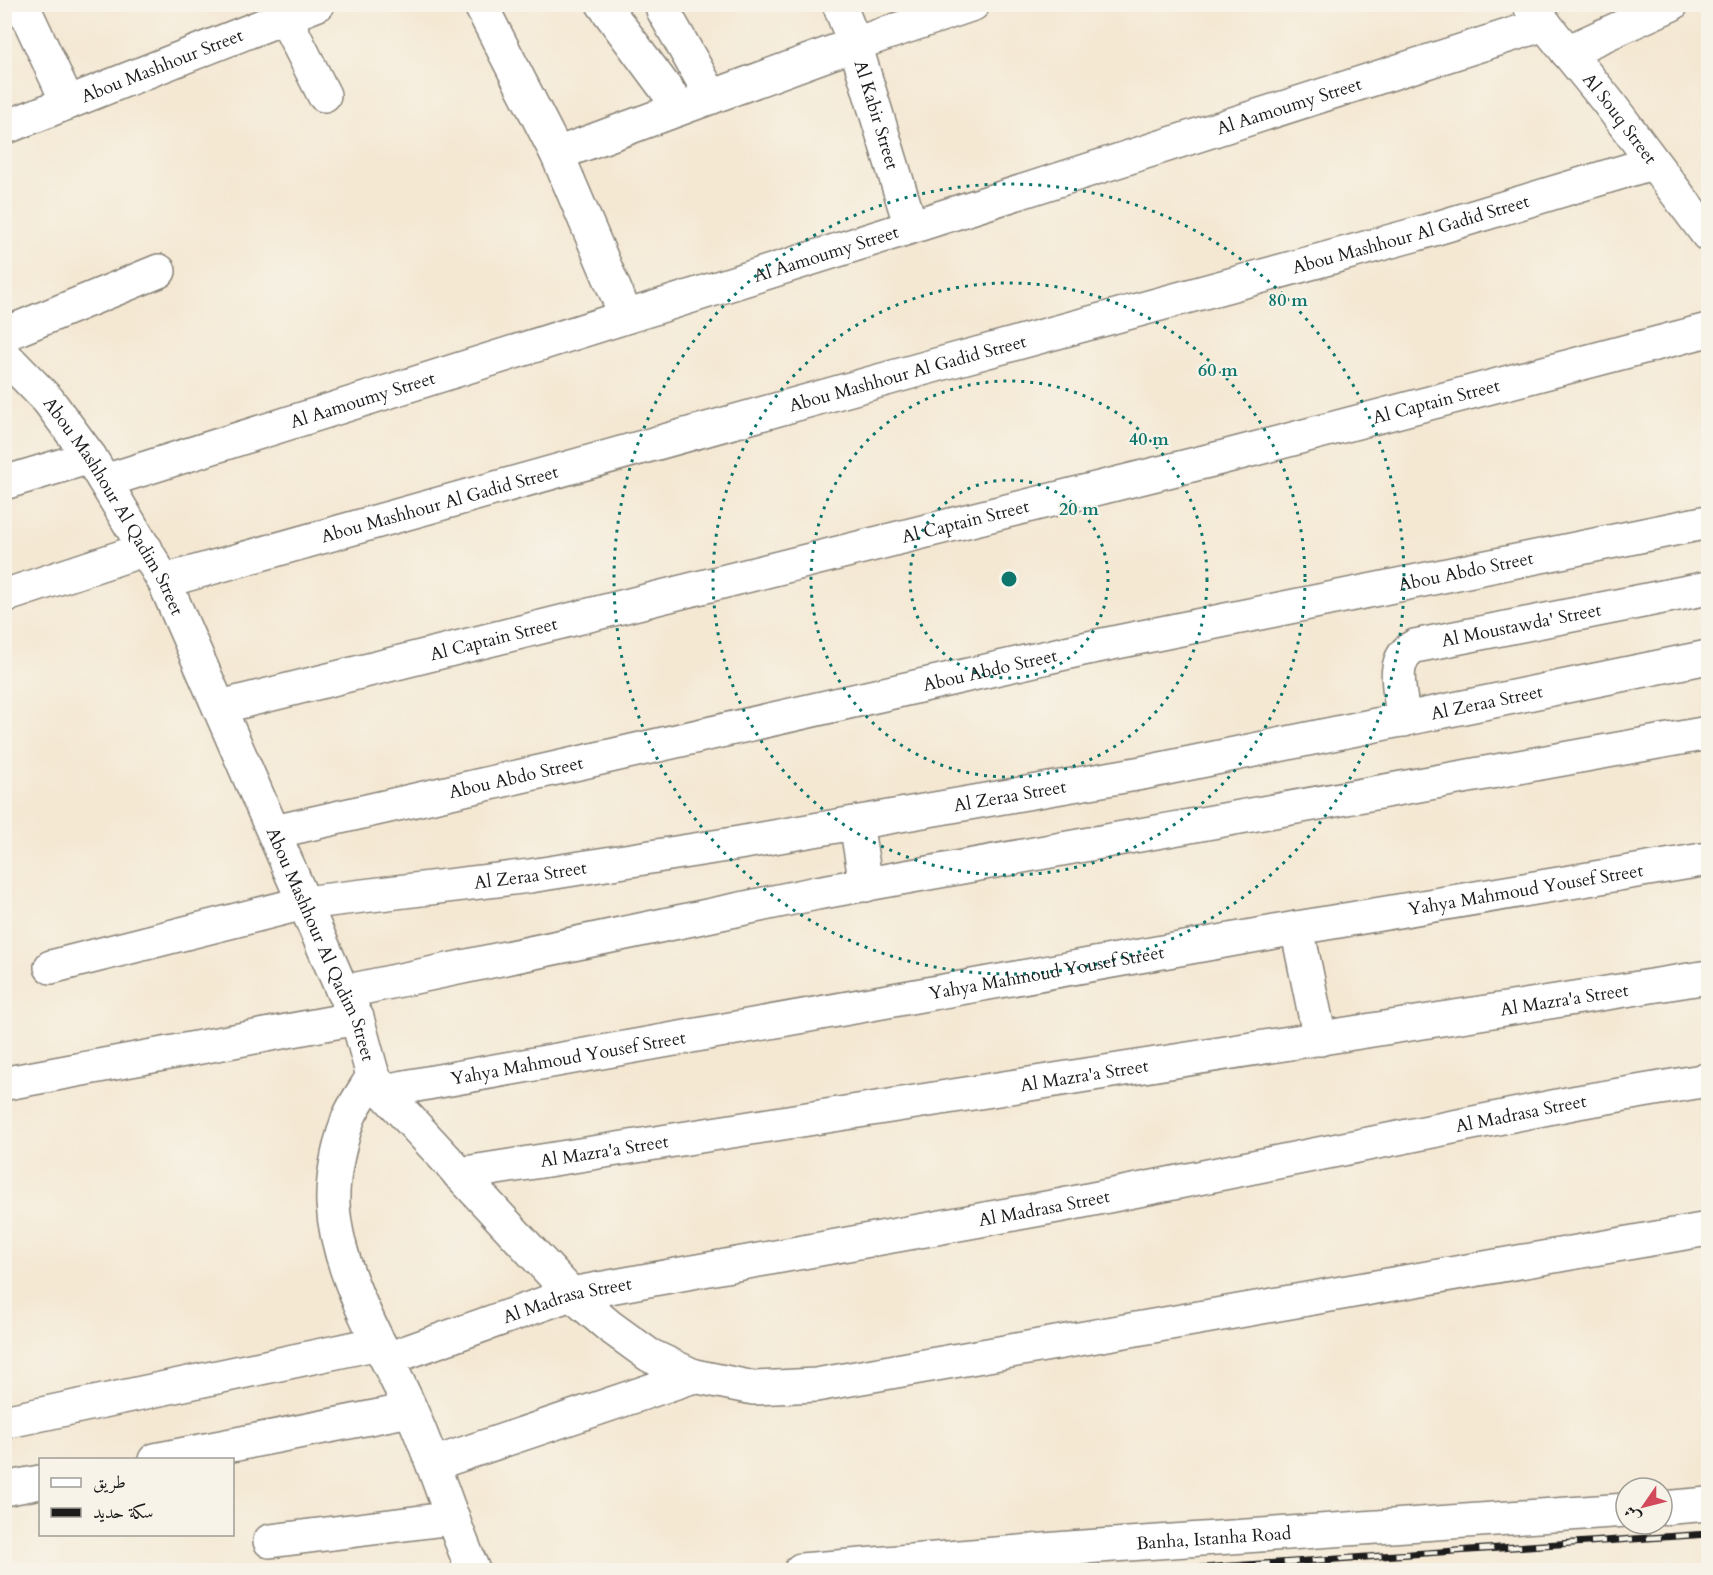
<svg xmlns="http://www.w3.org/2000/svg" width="1713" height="1575" font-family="Cardo,Amiri,serif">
<rect width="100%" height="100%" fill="#f7f3e8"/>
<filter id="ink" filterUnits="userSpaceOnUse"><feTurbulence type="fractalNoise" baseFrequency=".0167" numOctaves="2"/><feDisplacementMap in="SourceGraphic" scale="12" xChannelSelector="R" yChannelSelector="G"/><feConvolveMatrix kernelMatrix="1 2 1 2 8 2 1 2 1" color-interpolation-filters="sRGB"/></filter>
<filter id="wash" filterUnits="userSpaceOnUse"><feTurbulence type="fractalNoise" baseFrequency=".008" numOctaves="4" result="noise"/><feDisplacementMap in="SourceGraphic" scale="24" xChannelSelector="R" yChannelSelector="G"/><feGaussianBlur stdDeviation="1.35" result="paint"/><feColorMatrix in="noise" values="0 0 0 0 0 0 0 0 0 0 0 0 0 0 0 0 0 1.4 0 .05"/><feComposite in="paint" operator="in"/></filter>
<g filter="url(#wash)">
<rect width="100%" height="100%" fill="#f4e8d3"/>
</g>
<g filter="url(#ink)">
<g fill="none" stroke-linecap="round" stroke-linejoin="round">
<defs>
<g id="street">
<path d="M 22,4 L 68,103"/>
<path d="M 278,4 L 324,95"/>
<path d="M 480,4 L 557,154 L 626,316"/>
<path d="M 603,4 L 680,108"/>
<path id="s1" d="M 839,4 L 855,44 L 911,227"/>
<path id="s2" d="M 1530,6 L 1608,102 L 1708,235"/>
<path d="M 663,10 L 712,97"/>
<path d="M 1567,52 L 1672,4"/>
<path id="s3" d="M 4,128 L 318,4"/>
<path d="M 557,154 L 855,44 L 973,4"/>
<path d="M 15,330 L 159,271"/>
<path id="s4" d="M 4,355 L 48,400 L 90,457 L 164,581 L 343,992 L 357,1018 L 373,1076 C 365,1090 354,1104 348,1119 C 339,1146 332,1176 333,1204 C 337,1275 382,1345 410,1408 C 434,1462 450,1517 473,1570"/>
<path id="s5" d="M 105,481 L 911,227 L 1545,24"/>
<path d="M 4,483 L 90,457"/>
<path id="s6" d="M 164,581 L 929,367 L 1417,234 L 1652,163"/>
<path d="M 4,596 L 146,549"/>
<path id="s7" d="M 220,707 L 1224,457 L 1708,330"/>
<path id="s8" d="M 1404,720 C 1401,695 1388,659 1415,646 L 1708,588"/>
<path d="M 856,823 L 866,885"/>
<path id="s9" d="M 274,832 L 1083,649 L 1708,522"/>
<path d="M 1297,928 L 1320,1039"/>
<path id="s10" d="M 51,967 L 304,903 L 530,876 L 739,843 L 1142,773 L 1708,657"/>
<path d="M 343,992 L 817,893 L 1708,733"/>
<path d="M 373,1076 L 383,1091 L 571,1294 L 609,1326 L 649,1355 L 694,1376 L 754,1388 L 816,1385 L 1708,1229"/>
<path d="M 7,1083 L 357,1018"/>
<path id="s11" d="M 383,1091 L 1297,928 L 1708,859"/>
<path id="s12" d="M 459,1174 L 1708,977"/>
<path id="s13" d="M 387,1359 L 571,1294 L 1063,1205 L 1578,1102 L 1708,1080"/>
<path d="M 4,1422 L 379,1343"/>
<path d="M 155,1460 L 410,1410"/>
<path d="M 433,1464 L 694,1376"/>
<path d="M 4,1489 L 40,1482"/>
<path d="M 1662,1508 L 1708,1504"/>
<path d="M 270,1541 L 453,1518"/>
<path id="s14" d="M 801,1570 L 1069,1548 L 1626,1510"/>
</g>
</defs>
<use href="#street" stroke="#888278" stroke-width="36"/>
<use href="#street" stroke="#fff" stroke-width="33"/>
<defs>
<path id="rail" d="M 1172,1570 L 1708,1534"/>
</defs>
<use href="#rail" stroke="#1c1c1c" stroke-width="7"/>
<use href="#rail" stroke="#f7f3e8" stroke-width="4.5" stroke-dasharray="14" stroke-linecap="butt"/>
</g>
</g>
<g fill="none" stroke="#0f766e" stroke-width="3" stroke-dasharray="3 6">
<circle cx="1009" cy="579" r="99"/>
<circle cx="1009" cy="579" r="198"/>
<circle cx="1009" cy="579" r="296"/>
<circle cx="1009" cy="579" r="395"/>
</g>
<g text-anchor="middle" stroke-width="4.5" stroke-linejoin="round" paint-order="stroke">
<g font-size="18" fill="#1c1c1c" stroke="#f7f3e8">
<text dy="6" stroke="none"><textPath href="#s3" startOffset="170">Abou Mashhour Street</textPath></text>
<text dy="6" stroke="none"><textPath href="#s5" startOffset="1242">Al Aamoumy Street</textPath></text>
<text dy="6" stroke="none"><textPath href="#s1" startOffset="117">Al Kabir Street</textPath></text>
<text dy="6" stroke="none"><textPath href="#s2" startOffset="144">Al Souq Street</textPath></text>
<text dy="6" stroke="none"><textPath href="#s6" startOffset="1294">Abou Mashhour Al Gadid Street</textPath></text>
<text dy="6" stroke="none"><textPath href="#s5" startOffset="756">Al Aamoumy Street</textPath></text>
<text dy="6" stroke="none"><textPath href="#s6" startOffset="772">Abou Mashhour Al Gadid Street</textPath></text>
<text dy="6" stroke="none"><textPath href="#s5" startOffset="270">Al Aamoumy Street</textPath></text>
<text dy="6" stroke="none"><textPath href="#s7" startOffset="1254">Al Captain Street</textPath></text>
<text dy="6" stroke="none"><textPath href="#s6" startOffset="286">Abou Mashhour Al Gadid Street</textPath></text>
<text dy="6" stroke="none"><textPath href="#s4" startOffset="188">Abou Mashhour Al Qadim Street</textPath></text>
<text dy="6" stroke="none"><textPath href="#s7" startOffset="768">Al Captain Street</textPath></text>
<text dy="6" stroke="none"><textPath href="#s9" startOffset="1220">Abou Abdo Street</textPath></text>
<text dy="6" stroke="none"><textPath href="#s8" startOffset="189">Al Moustawda' Street</textPath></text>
<text dy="6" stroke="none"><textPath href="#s7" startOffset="282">Al Captain Street</textPath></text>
<text dy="6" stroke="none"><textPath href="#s9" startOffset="734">Abou Abdo Street</textPath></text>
<text dy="6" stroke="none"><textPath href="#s10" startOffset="1461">Al Zeraa Street</textPath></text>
<text dy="6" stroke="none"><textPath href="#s9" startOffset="248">Abou Abdo Street</textPath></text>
<text dy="6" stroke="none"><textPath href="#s10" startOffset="975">Al Zeraa Street</textPath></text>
<text dy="6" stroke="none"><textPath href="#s10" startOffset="489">Al Zeraa Street</textPath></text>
<text dy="6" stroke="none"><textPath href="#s11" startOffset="1160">Yahya Mahmoud Yousef Street</textPath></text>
<text dy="6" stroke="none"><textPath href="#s4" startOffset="674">Abou Mashhour Al Qadim Street</textPath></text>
<text dy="6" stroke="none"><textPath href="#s11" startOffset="674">Yahya Mahmoud Yousef Street</textPath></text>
<text dy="6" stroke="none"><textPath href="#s12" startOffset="1119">Al Mazra'a Street</textPath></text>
<text dy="6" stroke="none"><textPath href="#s11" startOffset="188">Yahya Mahmoud Yousef Street</textPath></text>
<text dy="6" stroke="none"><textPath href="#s12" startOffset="633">Al Mazra'a Street</textPath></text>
<text dy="6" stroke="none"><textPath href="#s13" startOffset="1162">Al Madrasa Street</textPath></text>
<text dy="6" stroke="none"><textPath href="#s12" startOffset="147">Al Mazra'a Street</textPath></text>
<text dy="6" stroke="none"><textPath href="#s13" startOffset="676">Al Madrasa Street</textPath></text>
<text dy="6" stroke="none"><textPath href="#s13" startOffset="190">Al Madrasa Street</textPath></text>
<text dy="6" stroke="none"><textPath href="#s14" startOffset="414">Banha, Istanha Road</textPath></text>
</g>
</g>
<circle cx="1009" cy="579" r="9" fill="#0f766e" stroke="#f7f3e8" stroke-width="3"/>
<g font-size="18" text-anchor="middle" font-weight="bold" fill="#0f766e" stroke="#f7f3e8" stroke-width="4.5" stroke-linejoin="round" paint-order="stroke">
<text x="1288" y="306">80 m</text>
<text x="1218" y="376">60 m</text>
<text x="1149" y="445">40 m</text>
<text x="1079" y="515">20 m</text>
</g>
<rect width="1713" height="1575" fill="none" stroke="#f7f3e8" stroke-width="24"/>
<rect x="39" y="1458" width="195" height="78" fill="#f7f3e8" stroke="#9f9d96" stroke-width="1.5"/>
<rect x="51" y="1478" width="30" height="9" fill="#ffffff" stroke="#9f9d96" stroke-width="1.5"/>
<text x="93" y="1488" font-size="18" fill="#1c1c1c">طريق</text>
<rect x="51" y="1508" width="30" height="9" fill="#1c1c1c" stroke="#9f9d96" stroke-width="1.5"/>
<text x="93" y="1518" font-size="18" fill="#1c1c1c">سكة حديد</text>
<g transform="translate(1644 1506) rotate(235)"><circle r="28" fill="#f7f3e8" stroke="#9f9d96" stroke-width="1.5"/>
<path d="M0-4.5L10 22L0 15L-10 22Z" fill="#d1495b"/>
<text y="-9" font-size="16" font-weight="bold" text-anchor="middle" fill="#1c1c1c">ش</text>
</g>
</svg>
